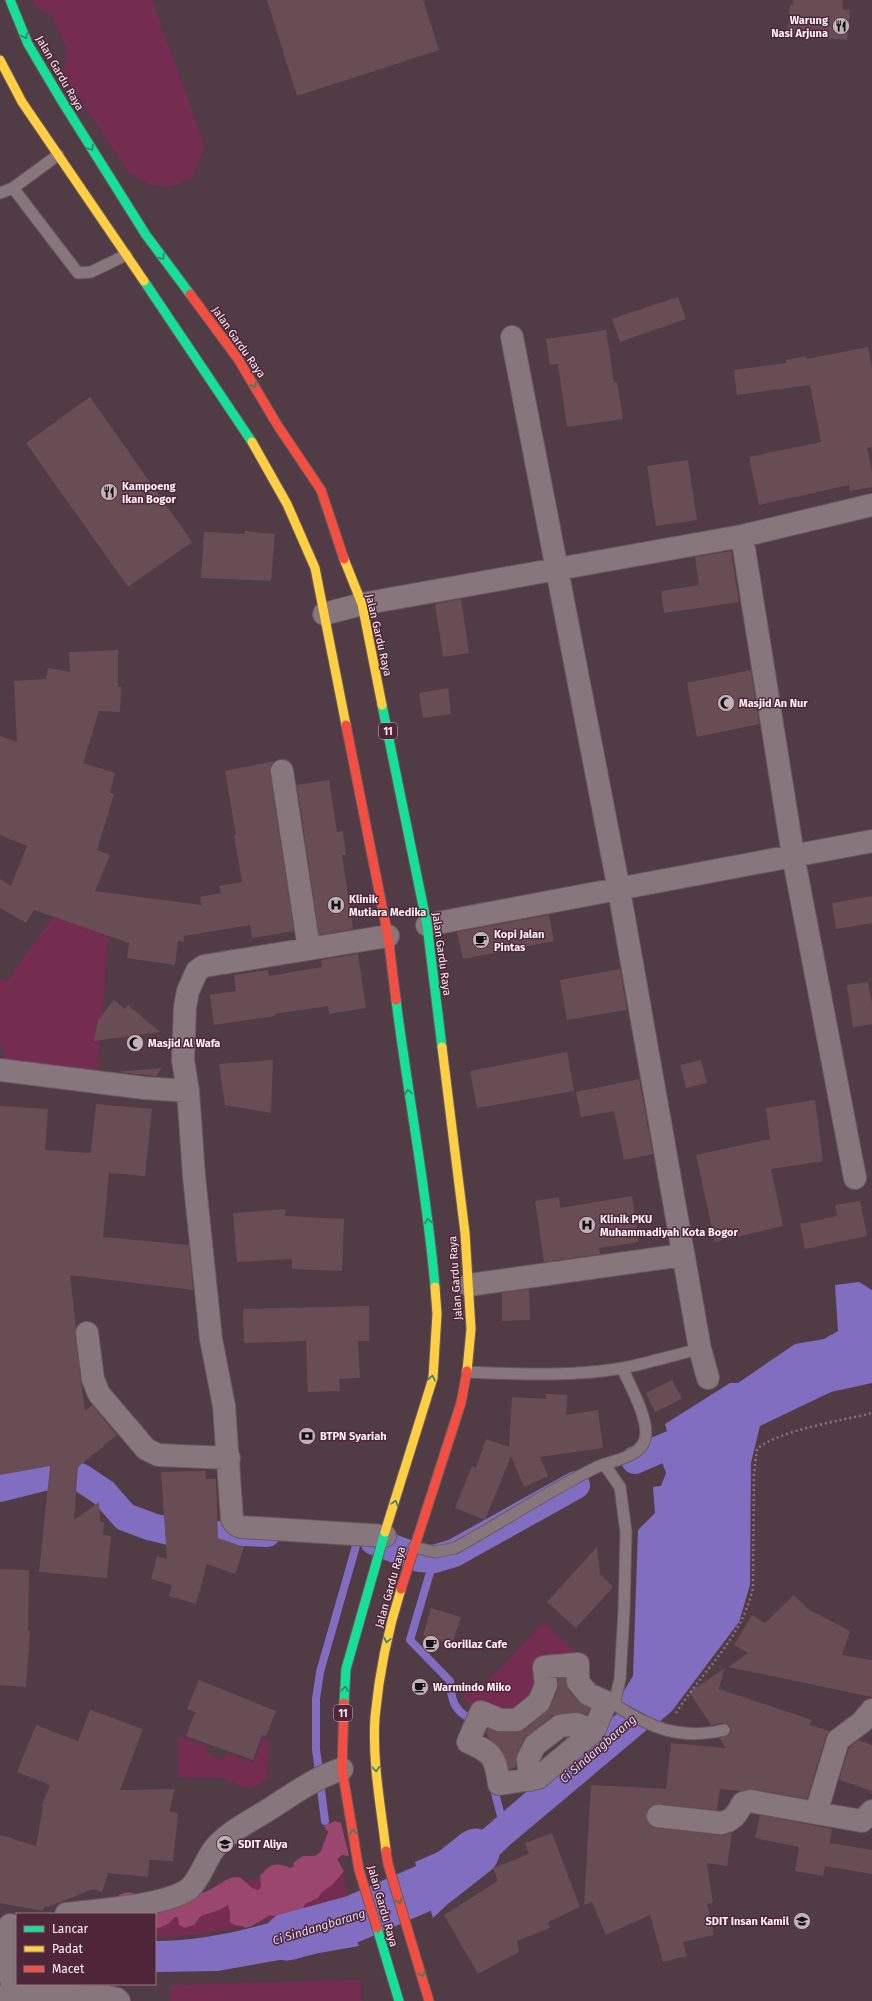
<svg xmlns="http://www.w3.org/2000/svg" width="872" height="2001" font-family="'Fira Sans',sans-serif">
<rect width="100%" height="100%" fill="#513b45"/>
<path fill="#742c51" d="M 33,0 L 152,0 L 205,146 L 193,178 L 170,187 L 150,185 L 129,173 L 63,74 L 67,49 L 52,16 L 36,7 Z
M 56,913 L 109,931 L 98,1070 L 4,1066 L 3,1045 L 0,1044 L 0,978 L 6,982 Z
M 544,1622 L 579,1655 L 591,1656 L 588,1693 L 578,1663 L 543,1666 L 545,1685 L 517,1719 L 474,1709 L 463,1697 L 461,1678 L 478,1691 Z
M 179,1736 L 208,1747 L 206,1753 L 224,1760 L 227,1753 L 253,1763 L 263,1738 L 269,1740 L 267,1780 L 250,1789 L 222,1778 L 178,1777 Z
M 331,1830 L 349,1895 C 286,1915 222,1938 155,1937 L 155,1914 L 205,1894 L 315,1862 Z
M 361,1980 L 362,2001 L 170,2001 L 170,1985 Z"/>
<path fill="#9a466f" d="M 335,1821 L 341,1823 L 349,1856 L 342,1855 L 337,1859 L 344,1871 L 333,1884 L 322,1892 L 318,1898 L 305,1904 L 301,1913 L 283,1919 L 270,1915 L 252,1926 L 245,1928 C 240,1924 235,1927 230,1922 L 230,1912 L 228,1905 L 219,1910 L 201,1916 L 194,1925 L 185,1928 L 179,1925 L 178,1917 L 175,1917 L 168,1924 L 159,1928 L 155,1927 L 155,1914 L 110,1914 L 116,1897 C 122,1893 131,1890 137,1896 C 157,1896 187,1899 205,1892 C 214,1889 228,1876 237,1877 C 245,1878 249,1889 258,1890 L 261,1887 L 260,1876 C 271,1863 275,1862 291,1868 L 294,1866 L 293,1863 L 303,1856 L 315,1856 L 318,1854 L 321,1851 L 328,1832 L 324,1826 Z"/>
<path fill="#816ec0" d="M 859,1282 L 872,1290 L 872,1383 L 831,1392 L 760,1426 L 751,1463 L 750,1585 L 739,1622 L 672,1711 L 659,1722 L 618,1700 L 633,1676 L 638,1530 L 655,1513 L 653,1487 L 661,1486 L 666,1473 L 657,1448 L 667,1431 L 665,1424 L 730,1383 L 738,1383 L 795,1344 L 824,1339 L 838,1331 L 835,1285 Z
M 620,1711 L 648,1729 L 511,1844 L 433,1918 L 415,1862 L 475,1836 Z
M 342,1900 L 359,1946 L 218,1971 L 155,1972 L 155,1941 C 220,1941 281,1920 342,1900 Z"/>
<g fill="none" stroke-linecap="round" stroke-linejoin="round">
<path stroke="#816ec0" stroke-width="8" d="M 434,1559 L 410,1640 L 450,1681 C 451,1699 454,1712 472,1719 L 469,1724
M 319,1772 L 316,1749 L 316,1699 L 320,1672 L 358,1539
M 320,1782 L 325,1821
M 493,1785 L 503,1824"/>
<path stroke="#816ec0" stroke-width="28" d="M 635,1460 L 693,1435
M 0,1488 L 44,1477 L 80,1477 L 104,1493 L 125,1517 L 152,1527 L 198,1538 L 241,1532 L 267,1533
M 374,1541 L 419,1558 L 434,1559 L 454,1553 L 576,1485"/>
<path stroke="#816ec0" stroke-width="47" d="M 287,1937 L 353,1919 L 438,1882 L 476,1852"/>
</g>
<path fill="#694d55" d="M 267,0 L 423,0 L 439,50 L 297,96 Z
M 793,0 L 843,0 L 842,9 L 850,10 L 847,40 L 787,35 L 790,5 L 793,5 Z
M 678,297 L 686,319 L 620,342 L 612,319 Z
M 606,330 L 614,383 L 617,382 L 623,419 L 567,427 L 558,364 L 550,365 L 546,339 Z
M 868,347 L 872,367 L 872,447 L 867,448 L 872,470 L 872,487 L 850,491 L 849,485 L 759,505 L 749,457 L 821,442 L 810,385 L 737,395 L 734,370 L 786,363 L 786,360 L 806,356 L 807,359 Z
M 90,397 L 192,542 L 128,587 L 26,443 Z
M 688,460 L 697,520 L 656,526 L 647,466 Z
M 245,531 L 275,534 L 271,581 L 201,578 L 204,532 L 245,534 Z
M 731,551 L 739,602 L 664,613 L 661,591 L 699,585 L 695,557 Z
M 461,599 L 469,653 L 443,657 L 435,604 Z
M 118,650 L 118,687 L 121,687 L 120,712 L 99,711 L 83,763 L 115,773 L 110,793 L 114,794 L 97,850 L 110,855 L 95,891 L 201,905 L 200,897 L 221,893 L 219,886 L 242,882 L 234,835 L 236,835 L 225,771 L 274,761 L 271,766 L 270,773 L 294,931 L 252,938 L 250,925 L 184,936 L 184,942 L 178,941 L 175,965 L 127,958 L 129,943 L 34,910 L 26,923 L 0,908 L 0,879 L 11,886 L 27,846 L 0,835 L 0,736 L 17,742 L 14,681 L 46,679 L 48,668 L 70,672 L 69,652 Z
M 751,670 L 759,724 L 697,737 L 687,683 Z
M 448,688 L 451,714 L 423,718 L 419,693 Z
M 329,780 L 337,832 L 343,831 L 346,855 L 342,855 L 353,929 L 319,935 L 297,785 Z
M 872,896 L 872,923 L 836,929 L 832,903 Z
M 549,915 L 554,941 L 463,959 L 457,932 Z
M 358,954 L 366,1008 L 329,1014 L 328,1006 L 274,1014 L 275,1016 L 214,1025 L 210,995 L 236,991 L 234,975 L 268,970 L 269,976 L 322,967 L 321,960 Z
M 620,969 L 627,1010 L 567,1020 L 560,980 Z
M 868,982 L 872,1003 L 872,1024 L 853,1027 L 847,985 Z
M 114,1000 L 125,1009 L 128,1005 L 160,1032 L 94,1041 L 98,1020 Z
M 567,1052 L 574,1091 L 477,1108 L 470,1071 Z
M 273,1060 L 271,1113 L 225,1105 L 219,1064 Z
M 701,1060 L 707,1083 L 686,1088 L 680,1065 Z
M 162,1068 L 156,1076 L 117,1072 Z
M 639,1079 L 653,1154 L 624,1160 L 614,1111 L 581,1117 L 576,1092 Z
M 815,1100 L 823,1161 L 771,1169 L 783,1226 L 715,1242 L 696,1155 L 770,1139 L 766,1108 Z
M 96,1104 L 152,1109 L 145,1176 L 109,1173 L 103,1237 L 189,1245 L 193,1290 L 70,1275 L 76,1328 L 75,1335 L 85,1411 L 92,1405 L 117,1435 L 78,1467 L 74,1520 L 99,1502 L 100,1521 L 104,1522 L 103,1535 L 111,1536 L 107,1578 L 39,1572 L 50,1466 L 0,1475 L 0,1106 L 48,1109 L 45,1150 L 91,1153 Z
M 632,1196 L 639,1242 L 599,1248 L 600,1254 L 544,1262 L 535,1201 L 559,1197 L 560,1208 Z
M 860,1201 L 867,1236 L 805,1249 L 800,1224 L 837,1216 L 835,1205 Z
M 285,1209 L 285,1216 L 344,1219 L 342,1271 L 292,1269 L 292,1259 L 237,1262 L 233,1213 Z
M 529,1289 L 530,1320 L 502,1321 L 502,1293 Z
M 369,1306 L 369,1341 L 358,1341 L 360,1378 L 339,1379 L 340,1391 L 308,1392 L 306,1341 L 244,1343 L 243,1309 Z
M 672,1380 L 682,1399 L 655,1412 L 646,1393 Z
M 546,1394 L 567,1395 L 566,1415 L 598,1410 L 603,1448 L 540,1457 L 548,1476 L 524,1487 L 511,1456 L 485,1520 L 455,1508 L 472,1466 L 476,1468 L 486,1439 L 509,1447 L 512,1397 L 546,1399 Z
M 205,1471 L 206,1479 L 216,1479 L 218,1538 L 244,1547 L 235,1574 L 207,1564 L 196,1604 L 169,1596 L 172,1585 L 151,1579 L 157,1556 L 167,1559 L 161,1472 Z
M 597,1547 L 600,1574 L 613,1587 L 576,1628 L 547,1602 Z
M 0,1569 L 29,1570 L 28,1631 L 30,1631 L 26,1687 L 0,1685 Z
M 794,1595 L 808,1609 L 850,1631 L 842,1655 L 872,1660 L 872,1697 L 728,1667 L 748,1653 L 734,1645 L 752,1615 L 765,1623 Z
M 431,1608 L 461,1617 L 452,1644 L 423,1636 Z
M 724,1669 L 719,1689 L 812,1720 L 809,1725 L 830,1731 L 826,1736 L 807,1799 L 752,1789 L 740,1791 L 720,1789 L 717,1810 L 659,1804 L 653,1805 L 648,1809 L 646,1815 L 647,1821 L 650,1826 L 656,1828 L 720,1835 L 732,1833 L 727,1866 L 707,1863 L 713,1903 L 707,1904 L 714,1935 L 683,1942 L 687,1956 L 663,1962 L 650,1915 L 606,1935 L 592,1902 L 584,1905 L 591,1785 L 666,1789 L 671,1743 L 726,1748 L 719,1738 L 729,1735 L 731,1732 L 730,1726 L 723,1723 L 711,1725 L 689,1692 Z
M 558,1678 L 566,1678 L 568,1690 L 579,1702 L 590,1708 L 587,1715 L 574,1712 L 552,1716 L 524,1739 L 517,1754 L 516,1767 L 509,1770 L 502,1750 L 489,1738 L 486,1733 L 488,1728 L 500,1732 L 517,1732 L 525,1730 L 550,1707 L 558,1689 Z
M 199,1680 L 276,1711 L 266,1736 L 262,1735 L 253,1760 L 186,1736 L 195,1712 L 187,1709 Z
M 90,1710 L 143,1729 L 120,1790 L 175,1789 L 169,1811 L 178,1814 L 173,1861 L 149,1860 L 148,1877 L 108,1873 L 102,1892 L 93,1889 L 48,1907 L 45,1906 L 42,1911 L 0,1903 L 0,1835 L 36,1846 L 43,1807 L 41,1807 L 50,1785 L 17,1772 L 36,1725 L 78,1741 Z
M 858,1740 L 872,1745 L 872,1791 L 839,1780 L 849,1748 Z
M 760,1815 L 832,1829 L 830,1843 L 872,1850 L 872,1874 L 825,1866 L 823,1876 L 795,1871 L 799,1847 L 755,1838 Z
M 552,1833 L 580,1907 L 548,1922 L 550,1928 L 517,1941 L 519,1952 L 478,1974 L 444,1915 L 498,1881 L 493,1868 L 529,1854 L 525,1843 Z"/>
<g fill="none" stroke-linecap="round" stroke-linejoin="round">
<defs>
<path id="lane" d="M 13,188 L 58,155
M 0,193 L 13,188 L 78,273 L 91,272 L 126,255
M 467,1372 C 518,1374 572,1377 623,1368 C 648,1363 674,1355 700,1349
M 604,1464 L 620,1487 L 626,1532 L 624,1610 L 620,1679 L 615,1700 L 617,1706 C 652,1729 682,1740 724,1730
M 414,1547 L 435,1552 L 455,1548 C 503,1522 548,1491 597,1467 C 612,1460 640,1458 645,1439 C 650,1421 630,1385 622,1368"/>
<path id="street" d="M 512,337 L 619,890 L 700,1349 L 708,1378
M 742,536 L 793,855 L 855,1178
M 324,614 L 362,604 L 742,536 L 872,505
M 282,771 L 309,949
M 427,925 L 872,841
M 0,1070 L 144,1088 L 188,1091
M 469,1285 L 683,1255
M 87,1333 L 93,1379 L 99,1394 L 146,1449 L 158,1455 L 229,1458
M 385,1536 L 241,1527 L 235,1524 L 232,1519 L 224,1406 L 211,1339 L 194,1176 L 188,1091 L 183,1060 L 185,1007 L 188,991 L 197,971 L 204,966 L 388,936
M 578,1664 L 578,1682 L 588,1694 L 606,1702 L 594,1731 L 538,1778 L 499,1784 C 495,1756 493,1753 468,1742 L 481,1712 L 500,1720 L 517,1720 L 539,1702 L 546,1685 L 544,1667 Z
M 872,1710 L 862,1722 L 838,1740 L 816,1813 L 862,1821 L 872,1811
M 530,1780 L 528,1759 L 535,1745 L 560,1726 L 576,1724 L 594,1731
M 658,1816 L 721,1823 C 734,1821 737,1813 743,1803 L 750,1801 L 816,1813
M 66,1914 C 96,1910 168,1906 190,1888 C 201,1877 205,1861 214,1849 C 228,1832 249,1822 268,1810 C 292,1795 314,1778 342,1769
M 10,1925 L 11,1979 L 14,1995
M 0,1997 L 14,1995 L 108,1997 L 117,1999 L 119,2001"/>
<path id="fast" d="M 10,0 L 28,44 L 60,98 L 146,235 L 190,294
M 144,281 L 252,442
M 382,705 L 427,925 L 442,1047
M 396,1000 C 408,1096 427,1191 435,1287
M 344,1703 L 346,1669 L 385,1532
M 377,1928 L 399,2001"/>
<path id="slow" d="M 0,60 L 22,102 L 144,281
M 252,442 L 287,504 L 315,568 L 346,725
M 344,559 L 362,604 L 382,705
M 442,1047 L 465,1233 L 471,1329 L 467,1371
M 385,1532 L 433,1378 L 437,1314 L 435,1287
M 386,1851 C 381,1807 372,1762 375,1717 C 379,1674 388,1630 401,1589"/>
<path id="jam" d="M 190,294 L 238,359 L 278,426 L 321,490 L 344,559
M 346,725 L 388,936 L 396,1000
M 401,1589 L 461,1403 L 467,1371
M 344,1703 L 342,1769 L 359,1870 L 377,1928
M 386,1851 L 388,1864 L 429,2001"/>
</defs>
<use href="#lane" stroke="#695960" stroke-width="13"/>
<use href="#street" stroke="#695960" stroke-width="24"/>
<use href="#fast" stroke="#695960" stroke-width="11"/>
<use href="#slow" stroke="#695960" stroke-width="11"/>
<use href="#jam" stroke="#695960" stroke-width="11"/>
<path stroke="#85747c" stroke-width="2.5" stroke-dasharray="2 3" stroke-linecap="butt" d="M 676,1713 C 703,1670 741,1640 753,1588 L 754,1473 L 757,1449 C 779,1430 841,1421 872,1413"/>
<use href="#lane" stroke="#88767d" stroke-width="11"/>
<use href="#street" stroke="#88767d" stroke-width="22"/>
<use href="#fast" stroke="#16e098" stroke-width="9"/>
<use href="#slow" stroke="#ffcf43" stroke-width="9"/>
<use href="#jam" stroke="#f24e42" stroke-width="9"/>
</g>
<defs><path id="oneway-chevron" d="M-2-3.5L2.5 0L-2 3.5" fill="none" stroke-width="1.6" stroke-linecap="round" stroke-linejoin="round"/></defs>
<g stroke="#328368">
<use href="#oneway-chevron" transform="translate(25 36) rotate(68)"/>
<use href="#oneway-chevron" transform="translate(91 148) rotate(58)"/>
<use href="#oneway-chevron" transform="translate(162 257) rotate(53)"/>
<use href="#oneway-chevron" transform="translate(254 385) rotate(59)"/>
<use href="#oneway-chevron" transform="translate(408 1092) rotate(-99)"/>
<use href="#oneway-chevron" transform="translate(428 1221) rotate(-99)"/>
<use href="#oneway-chevron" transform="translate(432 1378) rotate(-80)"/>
<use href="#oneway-chevron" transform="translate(395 1503) rotate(-73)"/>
<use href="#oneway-chevron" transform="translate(387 1640) rotate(102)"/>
<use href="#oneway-chevron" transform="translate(345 1689) rotate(-87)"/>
<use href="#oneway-chevron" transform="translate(376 1769) rotate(86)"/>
<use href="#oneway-chevron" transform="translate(353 1832) rotate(-99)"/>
<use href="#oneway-chevron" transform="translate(399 1901) rotate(72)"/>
<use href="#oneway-chevron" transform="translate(422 1974) rotate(74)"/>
</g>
<defs>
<symbol id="restaurant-disc" viewBox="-11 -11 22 22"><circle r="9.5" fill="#c1b2b8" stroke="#4f2639"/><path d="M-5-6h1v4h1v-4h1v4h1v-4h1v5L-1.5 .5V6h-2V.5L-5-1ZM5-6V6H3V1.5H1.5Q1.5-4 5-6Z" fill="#111"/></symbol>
<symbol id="mosque-disc" viewBox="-11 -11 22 22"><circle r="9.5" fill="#c1b2b8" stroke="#4f2639"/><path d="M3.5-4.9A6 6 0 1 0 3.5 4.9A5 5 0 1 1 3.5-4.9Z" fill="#111"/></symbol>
<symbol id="hospital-disc" viewBox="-11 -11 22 22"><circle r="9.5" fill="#c1b2b8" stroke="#4f2639"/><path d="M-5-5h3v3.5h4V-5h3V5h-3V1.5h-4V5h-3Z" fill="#111"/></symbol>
<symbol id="cafe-disc" viewBox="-11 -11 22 22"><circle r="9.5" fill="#c1b2b8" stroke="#4f2639"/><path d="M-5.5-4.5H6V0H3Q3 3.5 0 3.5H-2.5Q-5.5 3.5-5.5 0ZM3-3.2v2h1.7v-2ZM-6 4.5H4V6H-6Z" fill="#111"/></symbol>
<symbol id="bank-disc" viewBox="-11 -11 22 22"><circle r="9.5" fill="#c1b2b8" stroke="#4f2639"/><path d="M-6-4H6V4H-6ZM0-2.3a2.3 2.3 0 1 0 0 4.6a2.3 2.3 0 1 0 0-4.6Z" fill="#111"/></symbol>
<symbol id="school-disc" viewBox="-11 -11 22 22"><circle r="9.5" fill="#c1b2b8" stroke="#4f2639"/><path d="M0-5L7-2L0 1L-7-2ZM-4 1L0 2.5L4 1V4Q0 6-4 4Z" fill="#111"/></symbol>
</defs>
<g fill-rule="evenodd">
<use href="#restaurant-disc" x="831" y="16" width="20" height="20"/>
<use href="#restaurant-disc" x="99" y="482" width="20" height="20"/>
<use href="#mosque-disc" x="716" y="693" width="20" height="20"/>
<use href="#hospital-disc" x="326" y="895" width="20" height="20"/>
<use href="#cafe-disc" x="471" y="930" width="20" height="20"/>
<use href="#mosque-disc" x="125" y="1033" width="20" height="20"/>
<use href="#hospital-disc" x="577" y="1215" width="20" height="20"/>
<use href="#bank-disc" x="297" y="1426" width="20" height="20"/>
<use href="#cafe-disc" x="421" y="1634" width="20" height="20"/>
<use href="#cafe-disc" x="410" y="1677" width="20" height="20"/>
<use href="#school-disc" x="215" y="1834" width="20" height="20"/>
<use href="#school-disc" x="792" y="1911" width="20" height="20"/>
</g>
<g text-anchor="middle" stroke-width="3" stroke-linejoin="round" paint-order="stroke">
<g fill="#4f2639" stroke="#c9b5bd" stroke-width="1">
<rect x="379" y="723" width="18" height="16" rx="3"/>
<rect x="334" y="1705" width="18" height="16" rx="3"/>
</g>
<g font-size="10" font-weight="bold" fill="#fdf2f6">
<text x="388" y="735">11</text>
<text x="343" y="1717">11</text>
</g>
<g font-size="11" font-weight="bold" fill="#fdf2f6" stroke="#4f2639" text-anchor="start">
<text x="828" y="24" text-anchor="end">Warung<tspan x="828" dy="13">Nasi Arjuna</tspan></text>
<text x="122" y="490">Kampoeng<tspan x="122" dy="13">Ikan Bogor</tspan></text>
<text x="739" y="707">Masjid An Nur</text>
<text x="349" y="903">Klinik<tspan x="349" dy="13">Mutiara Medika</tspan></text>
<text x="494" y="938">Kopi Jalan<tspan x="494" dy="13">Pintas</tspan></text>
<text x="148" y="1047">Masjid Al Wafa</text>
<text x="600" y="1223">Klinik PKU<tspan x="600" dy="13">Muhammadiyah Kota Bogor</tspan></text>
<text x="320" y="1440">BTPN Syariah</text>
<text x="444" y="1648">Gorillaz Cafe</text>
<text x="433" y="1691">Warmindo Miko</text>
<text x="238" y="1848">SDIT Aliya</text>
<text x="789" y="1925" text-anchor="end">SDIT Insan Kamil</text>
</g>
<g font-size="11" fill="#fdf2f6" stroke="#4f2639">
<text transform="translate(60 73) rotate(60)" y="4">Jalan Gardu Raya</text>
<text transform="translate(239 342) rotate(55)" y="4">Jalan Gardu Raya</text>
<text transform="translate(379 635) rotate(77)" y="4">Jalan Gardu Raya</text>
<text transform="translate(442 954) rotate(82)" y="4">Jalan Gardu Raya</text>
<text transform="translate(455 1278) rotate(-94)" y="4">Jalan Gardu Raya</text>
<text transform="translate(390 1587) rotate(-74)" y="4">Jalan Gardu Raya</text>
<text transform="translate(383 1906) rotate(74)" y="4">Jalan Gardu Raya</text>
</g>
<g font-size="12" font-style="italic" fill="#dfdcf4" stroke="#4f2639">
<text transform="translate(598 1749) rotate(-41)" y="4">Ci Sindangbarang</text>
<text transform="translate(319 1927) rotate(-17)" y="4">Ci Sindangbarang</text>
</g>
</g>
<rect x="16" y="1913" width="140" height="72" fill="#4f2639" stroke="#957885"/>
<rect x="24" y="1926" width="20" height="6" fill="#16e098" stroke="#957885"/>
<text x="52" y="1933" font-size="12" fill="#fdf2f6">Lancar</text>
<rect x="24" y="1946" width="20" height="6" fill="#ffcf43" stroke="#957885"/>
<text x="52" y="1953" font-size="12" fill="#fdf2f6">Padat</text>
<rect x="24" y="1966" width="20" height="6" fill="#f24e42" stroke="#957885"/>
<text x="52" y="1973" font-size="12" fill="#fdf2f6">Macet</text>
</svg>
